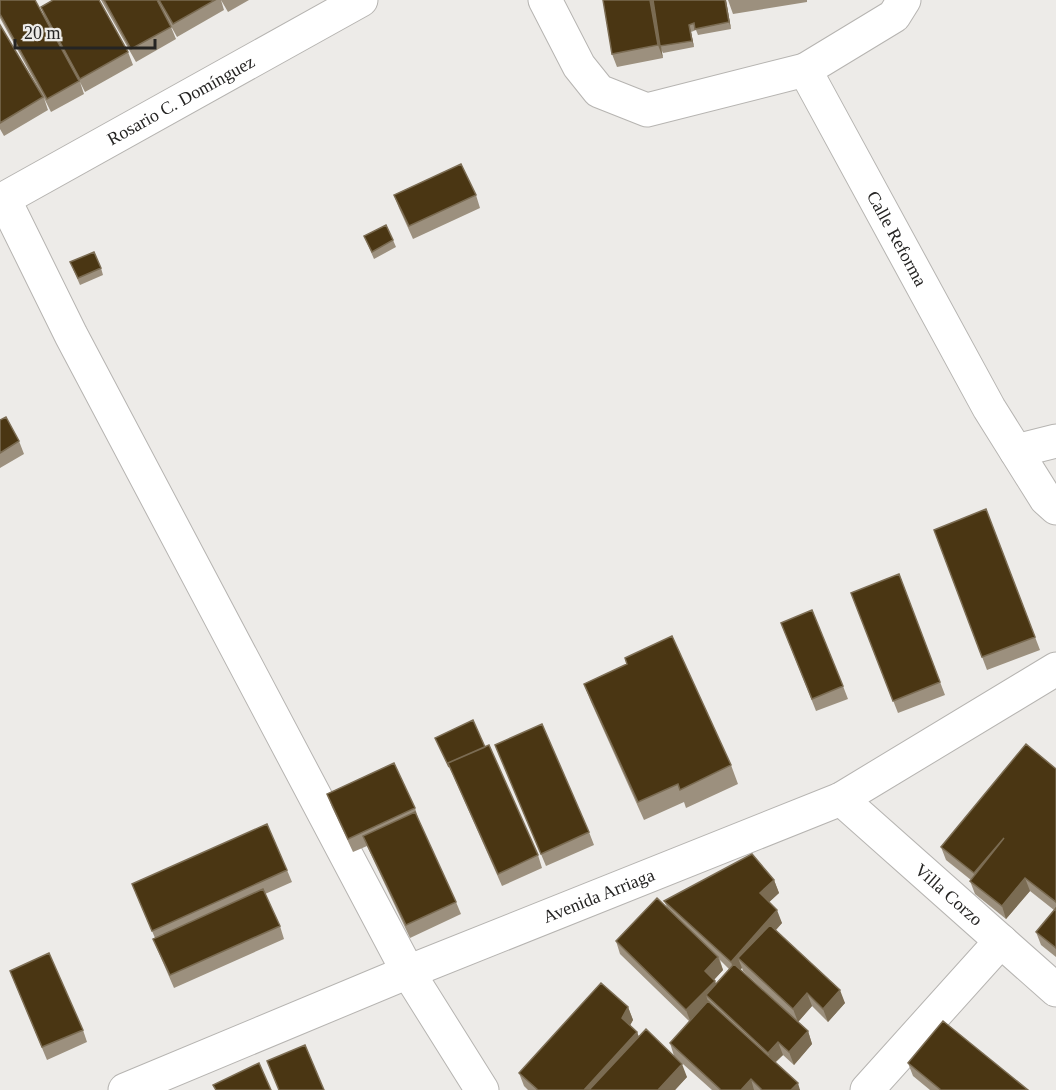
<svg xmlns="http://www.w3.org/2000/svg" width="1056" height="1090" font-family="Georgia,serif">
<rect width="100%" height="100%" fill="#edebe8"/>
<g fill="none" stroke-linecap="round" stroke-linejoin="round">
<defs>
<g id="street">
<path d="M 545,0 L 579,66 L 599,91 L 647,110 L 805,70"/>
<path id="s1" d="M 904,0 L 894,16 L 805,70 L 989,408 L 1046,499 L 1056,508"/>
<path d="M 4,199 L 71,335 L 408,972 L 482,1090"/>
<path id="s2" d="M 0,201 L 361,0"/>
<path d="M 1016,451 L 1056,441"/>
<path id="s3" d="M 841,799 L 1056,990"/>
<path id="s4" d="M 125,1090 L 408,972 L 841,799 L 1056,669"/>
<path d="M 867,1090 L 1001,941"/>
</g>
</defs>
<use href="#street" stroke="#b6b4b1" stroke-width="35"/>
<use href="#street" stroke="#fff" stroke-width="33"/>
</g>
<path fill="#9c907e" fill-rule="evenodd" d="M 0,0 L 45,18 L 41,7 L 128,52 L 133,65 L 85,92 L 80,82 L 84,94 L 51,112 L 44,98 L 48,110 L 4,136 L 0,129 L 0,25 L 40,91 L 0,18 Z
M 101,0 L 221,0 L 224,10 L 177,37 L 167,19 L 171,27 L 176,39 L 136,62 Z
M 221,0 L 249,0 L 228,12 Z
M 726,0 L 731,29 L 698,35 L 696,30 L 691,32 L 694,47 L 663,53 L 661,49 L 663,58 L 617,67 L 612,54 Z
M 728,0 L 807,0 L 807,2 L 733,14 Z
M 394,195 L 476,195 L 480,208 L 413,239 L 399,208 Z
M 364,236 L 393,240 L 396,247 L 374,259 Z
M 101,268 L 103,275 L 80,285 L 73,269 Z
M 0,420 L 19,441 L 24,454 L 0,468 Z
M 986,509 L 1040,650 L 987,670 L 934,530 Z
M 899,574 L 945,695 L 898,713 L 851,593 Z
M 781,623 L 843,686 L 848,699 L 816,711 Z
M 625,658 L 731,765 L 738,784 L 686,808 L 684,802 L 644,820 L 591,702 L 584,684 L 627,664 Z
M 435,738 L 538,855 L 542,868 L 502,886 L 452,773 Z
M 495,745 L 589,832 L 594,845 L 546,866 Z
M 1056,769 L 1056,957 L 1041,945 L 1036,932 L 1054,910 L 1030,891 L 1006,919 L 975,894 L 970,881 L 971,880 L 946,860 L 941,847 Z
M 327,794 L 415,808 L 419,821 L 456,902 L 461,914 L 410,938 L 367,846 L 353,852 L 332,807 Z
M 287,870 L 292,882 L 265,894 L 280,926 L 284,939 L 174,988 L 158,951 L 153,939 L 155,938 L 132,884 Z
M 774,880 L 779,893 L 769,902 L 782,923 L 776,930 L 845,1003 L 828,1022 L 812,1006 L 798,1022 L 743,971 L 742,968 L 740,969 L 808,1031 L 812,1044 L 794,1065 L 783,1055 L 775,1063 L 800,1090 L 712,1090 L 674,1056 L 670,1043 L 689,1021 L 620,954 L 616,941 L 667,907 L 664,901 ZM 720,960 L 729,969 L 716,984 L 714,980 L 723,970 Z
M 10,971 L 83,1030 L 87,1042 L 47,1060 Z
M 628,1007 L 633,1020 L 630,1025 L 637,1032 L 639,1037 L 687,1077 L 675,1090 L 528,1090 L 524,1086 L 519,1073 Z
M 908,1063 L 1028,1090 L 930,1090 L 913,1076 Z"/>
<path fill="#7b6c53" d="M 650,0 L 653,0 L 663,58 L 658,45 Z
M 725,0 L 726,0 L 731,29 L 729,22 Z
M 689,25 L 691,32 L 694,47 L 692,41 Z
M 1025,878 L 1030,891 L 1006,919 L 1002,906 Z
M 774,880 L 779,893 L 765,906 L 760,893 Z
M 777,910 L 782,923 L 745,964 L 738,958 L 742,968 L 735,975 L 731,962 Z
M 718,957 L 723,970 L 710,984 L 705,971 Z
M 715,981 L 720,994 L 706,995 L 709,1004 L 691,1023 L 686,1010 Z
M 840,990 L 845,1003 L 828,1022 L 823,1009 Z
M 807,993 L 812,1006 L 798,1022 L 793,1009 Z
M 628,1007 L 633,1020 L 627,1031 L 622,1018 Z
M 808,1031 L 812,1044 L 794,1065 L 789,1052 Z
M 637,1032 L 642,1045 L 600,1090 L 584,1090 Z
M 778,1042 L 783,1055 L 772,1065 L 768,1053 Z
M 682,1064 L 687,1077 L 675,1090 L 658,1090 Z
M 751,1079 L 754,1090 L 741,1090 Z
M 798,1083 L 800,1090 L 791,1090 Z"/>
<path fill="#4a3613" stroke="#7b6c53" stroke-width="1.5" d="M 0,0 L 35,0 L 79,81 L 47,99 L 0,14 Z
M 53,0 L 99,0 L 128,52 L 80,79 L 41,7 Z
M 104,0 L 157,0 L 171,27 L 131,49 Z
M 159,0 L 215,0 L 173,24 Z
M 603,0 L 650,0 L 658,45 L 612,54 Z
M 653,0 L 725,0 L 729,22 L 695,29 L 694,23 L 689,25 L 692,41 L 660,46 Z
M 0,25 L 43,97 L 0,123 Z
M 461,164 L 476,195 L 409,226 L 394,195 Z
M 386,225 L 393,240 L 372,252 L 364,236 Z
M 94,252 L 101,268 L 78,278 L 70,262 Z
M 6,417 L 19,441 L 0,453 L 0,420 Z
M 986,509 L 1035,637 L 982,657 L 934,530 Z
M 899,574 L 940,682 L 893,701 L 851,593 Z
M 812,610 L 843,686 L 812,699 L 781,623 Z
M 672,636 L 731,765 L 680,790 L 678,784 L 638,802 L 584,684 L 627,664 L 625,658 Z
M 473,720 L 485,747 L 448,763 L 449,766 L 449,767 L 435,738 Z
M 542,724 L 589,832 L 541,854 L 495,745 Z
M 1026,744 L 1056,769 L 1056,902 L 1025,878 L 1002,906 L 970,881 L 1004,838 L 974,873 L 941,847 Z
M 489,745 L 538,855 L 498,874 L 448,763 Z
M 394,763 L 415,808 L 348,839 L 327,794 Z
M 415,812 L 456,902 L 406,925 L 363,836 Z
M 267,824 L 287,870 L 152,931 L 132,884 Z
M 752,854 L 774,880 L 760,893 L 777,910 L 731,962 L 664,901 Z
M 263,889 L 280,926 L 170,975 L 153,939 Z
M 657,898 L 718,957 L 705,971 L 715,981 L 686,1010 L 616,941 Z
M 1056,908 L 1056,948 L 1036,932 Z
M 770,925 L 840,990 L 823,1009 L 807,993 L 793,1009 L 738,958 Z
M 49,953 L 83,1030 L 42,1047 L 10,971 Z
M 734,964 L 808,1031 L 789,1052 L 778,1042 L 768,1053 L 706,995 Z
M 601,983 L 628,1007 L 622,1018 L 637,1032 L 584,1090 L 538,1090 L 519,1073 Z
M 708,1001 L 798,1083 L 791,1090 L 762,1090 L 751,1079 L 741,1090 L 721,1090 L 670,1043 Z
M 943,1021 L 1028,1090 L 941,1090 L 908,1063 Z
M 646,1029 L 682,1064 L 658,1090 L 589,1090 Z
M 305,1045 L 324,1090 L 279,1090 L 267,1061 Z
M 259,1063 L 271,1090 L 216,1090 L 213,1085 Z"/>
<g text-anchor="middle" stroke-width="6" stroke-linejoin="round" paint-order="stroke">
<g font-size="18" fill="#252423" stroke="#edebe8">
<text dy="6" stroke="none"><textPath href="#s2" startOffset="207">Rosario C. Domínguez</textPath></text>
<text dy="6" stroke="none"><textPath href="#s1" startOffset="315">Calle Reforma</textPath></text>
<text dy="6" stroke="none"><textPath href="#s3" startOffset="144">Villa Corzo</textPath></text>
<text dy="6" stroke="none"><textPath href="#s4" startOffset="512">Avenida Arriaga</textPath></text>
</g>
</g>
<path d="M15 39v9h140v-9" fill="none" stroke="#252423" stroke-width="3"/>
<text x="24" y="39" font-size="18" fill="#252423" stroke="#edebe8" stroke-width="4.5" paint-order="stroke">20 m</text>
</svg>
